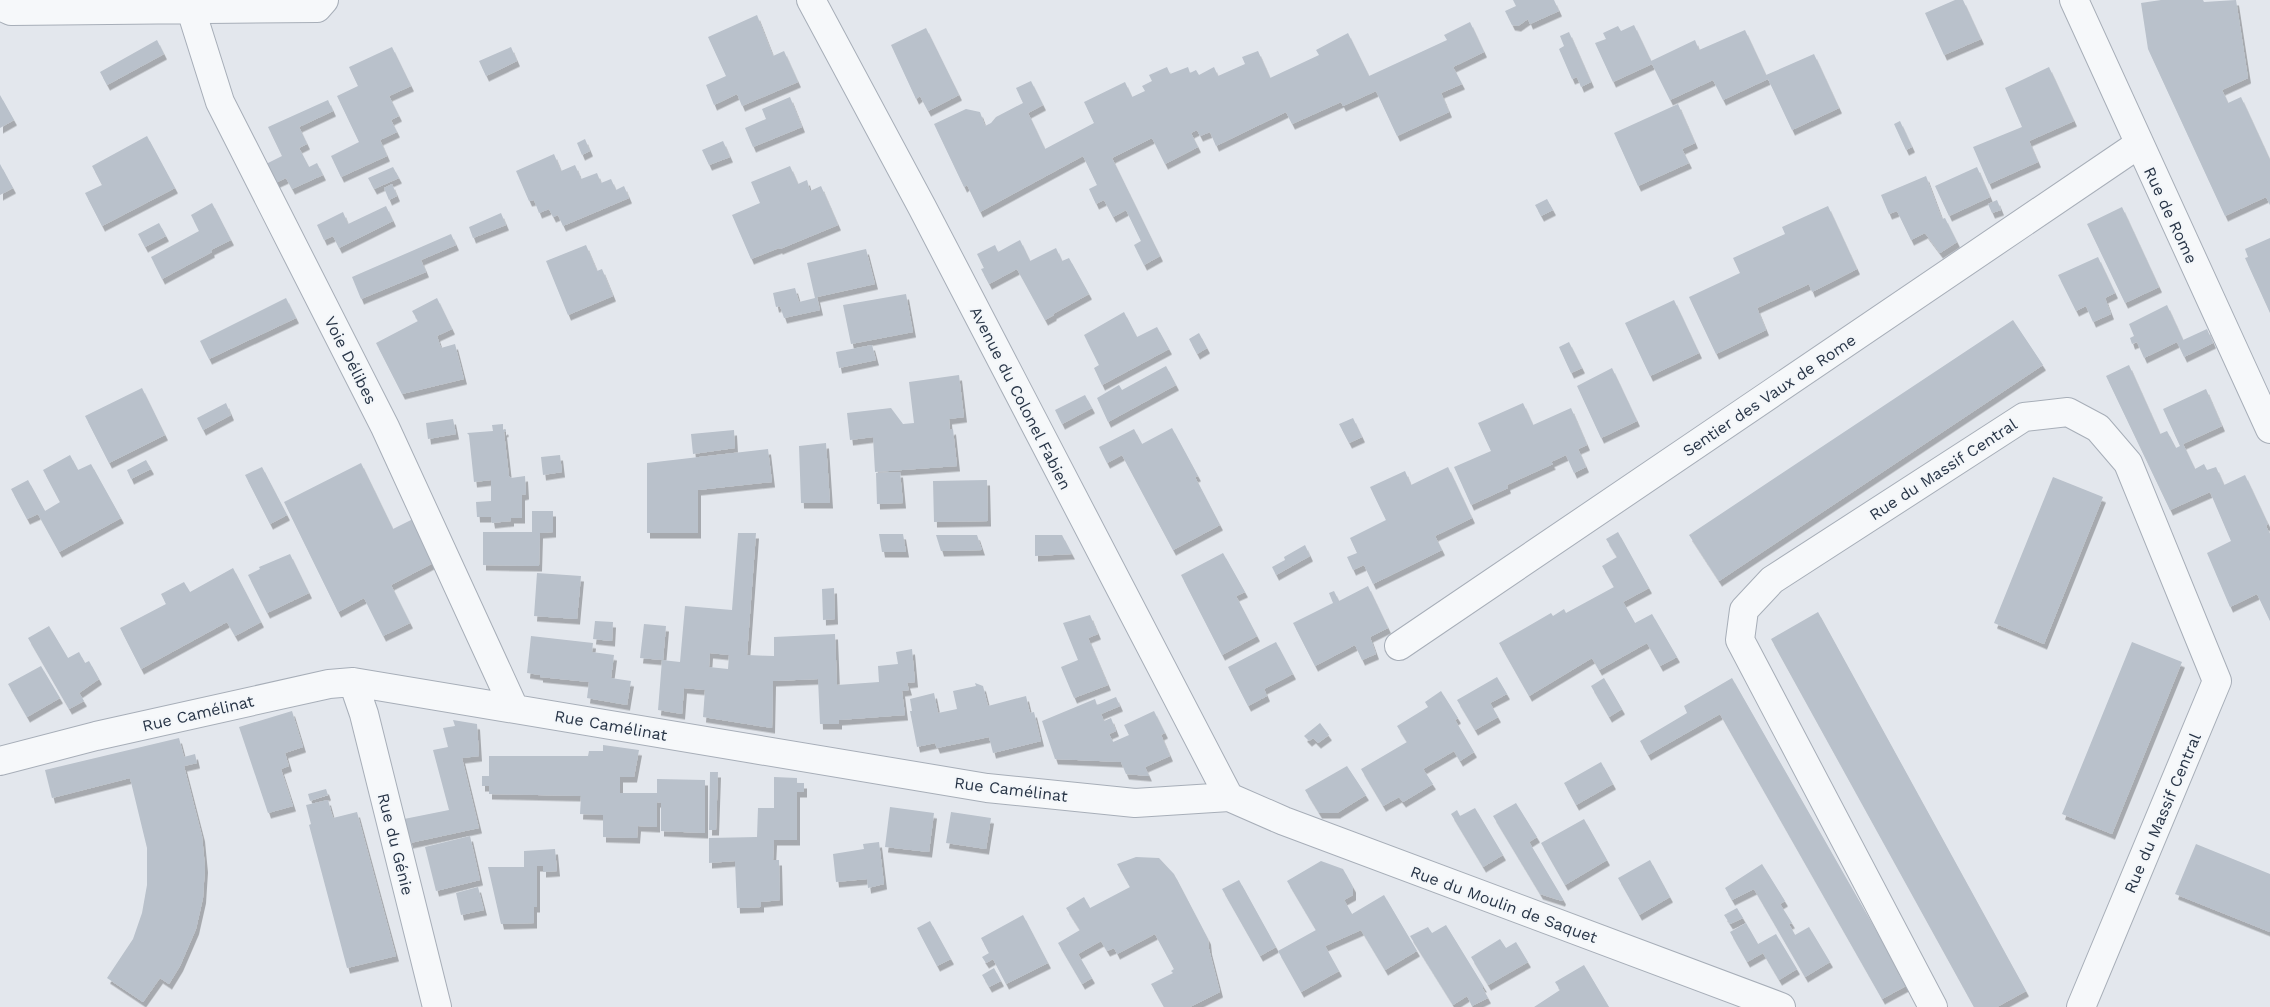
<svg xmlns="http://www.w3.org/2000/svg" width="2270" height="1007" font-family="'Work Sans',sans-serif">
<defs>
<filter id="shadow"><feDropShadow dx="3" dy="5.5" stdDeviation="0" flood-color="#0004"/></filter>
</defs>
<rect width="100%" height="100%" fill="#e3e7ed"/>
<path fill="#b9c1cb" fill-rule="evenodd" filter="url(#shadow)" d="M 1513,0 L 1554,0 L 1559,11 L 1530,24 L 1528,19 L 1518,26 L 1512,25 L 1505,11 L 1516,6 Z
M 1955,0 L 1963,0 L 1981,39 L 1944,55 L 1925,13 Z
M 2161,0 L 2203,0 L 2204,2 L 2236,0 L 2248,78 L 2222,90 L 2228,103 L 2241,97 L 2270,160 L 2270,205 L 2266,197 L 2225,216 L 2148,49 L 2141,3 Z
M 757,15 L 773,56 L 784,51 L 798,82 L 742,106 L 737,94 L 714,105 L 706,85 L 726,76 L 708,37 Z
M 1470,22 L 1484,52 L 1453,67 L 1462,84 L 1441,93 L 1449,112 L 1397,136 L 1376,91 L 1343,106 L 1341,102 L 1292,124 L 1286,112 L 1216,146 L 1210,132 L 1200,136 L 1197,130 L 1191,133 L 1198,147 L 1165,164 L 1152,138 L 1112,158 L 1160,256 L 1144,265 L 1134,245 L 1141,241 L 1126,210 L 1113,217 L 1104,200 L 1096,204 L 1089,189 L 1097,185 L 1083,156 L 980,212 L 967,185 L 964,187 L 934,124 L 966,109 L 980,112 L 985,126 L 991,123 L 996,117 L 1023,103 L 1016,88 L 1031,81 L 1043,105 L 1028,113 L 1045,149 L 1094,123 L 1084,102 L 1125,82 L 1132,97 L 1145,91 L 1142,86 L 1152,81 L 1149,75 L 1167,67 L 1170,74 L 1188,67 L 1190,73 L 1196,70 L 1199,75 L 1214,67 L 1218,76 L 1245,64 L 1242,57 L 1258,51 L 1270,78 L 1319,55 L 1316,50 L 1348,33 L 1369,76 L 1447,40 L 1444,35 Z
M 1634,25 L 1651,61 L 1695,40 L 1699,50 L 1745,30 L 1766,75 L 1814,54 L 1839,108 L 1792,130 L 1768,79 L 1723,100 L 1713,80 L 1670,100 L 1652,64 L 1613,82 L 1595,43 L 1606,39 L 1603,33 L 1618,26 L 1621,31 Z
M 926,28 L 959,95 L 928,111 L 920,96 L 916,99 L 891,45 Z
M 1569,32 L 1591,82 L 1581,87 L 1577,77 L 1572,79 L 1559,49 L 1564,46 L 1560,36 Z
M 157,40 L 164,54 L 107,85 L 100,72 Z
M 392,47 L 411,86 L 389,96 L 399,116 L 391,120 L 397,132 L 380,140 L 387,156 L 341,177 L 331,156 L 359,142 L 337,96 L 358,86 L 349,67 Z
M 511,47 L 517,61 L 486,76 L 479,61 Z
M 2049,67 L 2074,121 L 2029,141 L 2038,162 L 1989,184 L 1973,147 L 2022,127 L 2005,88 Z
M 0,95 L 14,120 L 0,128 Z
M 790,97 L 802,127 L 753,147 L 745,128 L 766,119 L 762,109 Z
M 328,100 L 333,111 L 299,127 L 307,144 L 299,148 L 309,167 L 317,163 L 323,175 L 292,189 L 286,178 L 273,184 L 264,165 L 282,156 L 268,127 Z
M 1678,104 L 1695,143 L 1682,149 L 1689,163 L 1638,186 L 1614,133 Z
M 1900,121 L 1912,147 L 1906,150 L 1894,124 Z
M 147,136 L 175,188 L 102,226 L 85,193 L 102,185 L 92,166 Z
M 585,139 L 590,151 L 582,155 L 577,143 Z
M 723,141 L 730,157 L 709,165 L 702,150 Z
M 554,154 L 561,171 L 575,165 L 581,179 L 597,173 L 601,183 L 611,179 L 616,190 L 624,186 L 629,198 L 563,226 L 558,215 L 553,217 L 549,209 L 539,213 L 534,200 L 529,201 L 516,171 Z
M 0,164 L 13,188 L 0,195 Z
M 790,166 L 798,184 L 807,180 L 810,191 L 821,186 L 838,225 L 780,249 L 779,248 L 751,259 L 732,215 L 760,203 L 751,182 Z
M 393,167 L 399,178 L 374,189 L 368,178 Z
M 1977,167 L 1990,197 L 1949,216 L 1935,186 Z
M 1926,176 L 1942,219 L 1945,218 L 1957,242 L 1940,253 L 1925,233 L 1911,240 L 1897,211 L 1889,214 L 1881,195 Z
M 392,184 L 397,196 L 389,200 L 384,188 Z
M 1547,199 L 1553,210 L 1541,216 L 1535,205 Z
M 1997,200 L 2001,210 L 1992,213 L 1988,204 Z
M 212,203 L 231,240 L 211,250 L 212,252 L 162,279 L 151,257 L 199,231 L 191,215 Z
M 386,206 L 393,221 L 339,248 L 333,236 L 324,240 L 317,225 L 343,212 L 348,224 Z
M 1828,206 L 1857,269 L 1812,292 L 1809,284 L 1757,308 L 1766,330 L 1716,354 L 1689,297 L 1740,273 L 1733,258 L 1785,234 L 1782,227 Z
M 2122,207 L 2159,287 L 2125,303 L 2087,224 Z
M 501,213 L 506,225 L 473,238 L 469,227 Z
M 159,223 L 166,236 L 145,247 L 138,234 Z
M 451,234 L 456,245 L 421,260 L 426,272 L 361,299 L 352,277 Z
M 2270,238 L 2270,313 L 2245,258 L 2248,257 L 2245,249 Z
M 1020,240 L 1030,261 L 1056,248 L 1062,261 L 1069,258 L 1089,294 L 1053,314 L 1054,315 L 1045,320 L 1017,269 L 989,284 L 981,269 L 984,268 L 977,254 L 995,245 L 998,252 Z
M 586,245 L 597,271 L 602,269 L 613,296 L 568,315 L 546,261 Z
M 866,249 L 875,284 L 817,297 L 820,310 L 784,318 L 780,306 L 776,307 L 773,293 L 795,288 L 799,302 L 815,298 L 807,263 Z
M 2098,257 L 2115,293 L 2105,298 L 2111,314 L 2093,322 L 2086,306 L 2076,311 L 2058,275 Z
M 906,294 L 913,332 L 851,344 L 843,305 Z
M 286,298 L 296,318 L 209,359 L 200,341 Z
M 437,298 L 452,329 L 437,336 L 441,348 L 455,344 L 464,379 L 402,394 L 376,343 L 418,321 L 412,311 Z
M 1674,300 L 1699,353 L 1650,376 L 1625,323 Z
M 2167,305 L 2183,340 L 2207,329 L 2213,343 L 2184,357 L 2177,342 L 2144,358 L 2137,342 L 2132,344 L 2130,338 L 2134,336 L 2129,324 Z
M 1124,312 L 1137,337 L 1157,327 L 1169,349 L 1102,385 L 1094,368 L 1099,365 L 1084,335 Z
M 2013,320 L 2043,365 L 1719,581 L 1689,535 Z
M 1199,333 L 1207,348 L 1197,354 L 1189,339 Z
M 1569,342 L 1582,368 L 1571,373 L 1559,347 Z
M 872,345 L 876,360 L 839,368 L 836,352 Z
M 2129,365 L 2160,434 L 2167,431 L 2176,448 L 2180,446 L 2163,409 L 2206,389 L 2222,426 L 2183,444 L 2195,469 L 2204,464 L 2207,470 L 2216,467 L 2224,485 L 2245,475 L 2268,524 L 2266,526 L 2270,534 L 2270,621 L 2257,594 L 2230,607 L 2207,553 L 2231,541 L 2210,492 L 2170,510 L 2106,376 Z
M 1166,366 L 1176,385 L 1108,422 L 1097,398 L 1119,385 L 1122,390 Z
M 1612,368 L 1637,421 L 1601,438 L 1577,386 Z
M 959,375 L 964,417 L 949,419 L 950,430 L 953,429 L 957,466 L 875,472 L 873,437 L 850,440 L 847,413 L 891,408 L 903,424 L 914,423 L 909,382 Z
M 142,388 L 165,435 L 109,463 L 85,416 Z
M 1085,395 L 1092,408 L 1062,424 L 1055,410 Z
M 226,403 L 231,415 L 203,430 L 197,418 Z
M 1523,403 L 1533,425 L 1571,408 L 1587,445 L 1578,449 L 1586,467 L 1574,473 L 1566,455 L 1551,462 L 1553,464 L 1507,485 L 1508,488 L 1471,505 L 1454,467 L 1491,451 L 1478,423 Z
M 1353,418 L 1362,437 L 1349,443 L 1339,424 Z
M 453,419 L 456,434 L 428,439 L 426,423 Z
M 503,424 L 503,430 L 505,429 L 506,431 L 504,432 L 509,476 L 511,478 L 525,476 L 526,494 L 522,495 L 522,518 L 511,518 L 511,521 L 492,523 L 491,517 L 477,517 L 476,502 L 491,501 L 491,480 L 474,482 L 469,435 L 467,433 L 493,431 L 492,425 Z
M 1172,428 L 1198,476 L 1195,477 L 1220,525 L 1173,550 L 1122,455 L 1107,463 L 1099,447 L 1134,429 L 1142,444 Z
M 734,430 L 735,448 L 693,454 L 691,434 Z
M 826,443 L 830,503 L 801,503 L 799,446 Z
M 768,449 L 772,482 L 698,490 L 698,533 L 647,533 L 647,463 Z
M 70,455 L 78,470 L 91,464 L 121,518 L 59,552 L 38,514 L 27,519 L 11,489 L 28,480 L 45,511 L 60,502 L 43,470 Z
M 560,455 L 562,472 L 543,475 L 541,457 Z
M 146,460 L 151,469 L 131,479 L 127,470 Z
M 361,463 L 393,529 L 419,516 L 439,560 L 391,585 L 410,623 L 383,636 L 364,598 L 338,612 L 284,502 Z
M 262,467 L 287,515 L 270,524 L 245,475 Z
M 1448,467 L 1472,518 L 1435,536 L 1442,550 L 1373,584 L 1364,565 L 1353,570 L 1347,557 L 1357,553 L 1350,538 L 1386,520 L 1370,487 L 1405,471 L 1411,485 Z
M 900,472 L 903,503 L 877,504 L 876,473 Z
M 2053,477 L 2103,497 L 2044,644 L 1994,623 Z
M 987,480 L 988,521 L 934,522 L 933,481 Z
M 532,511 L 553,511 L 553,532 L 540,533 L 539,566 L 483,565 L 483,532 L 532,532 Z
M 1618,532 L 1649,588 L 1623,602 L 1635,623 L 1652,614 L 1677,657 L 1660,666 L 1647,643 L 1599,670 L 1592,658 L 1529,696 L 1499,643 L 1551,613 L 1553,616 L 1564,609 L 1566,613 L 1614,587 L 1602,566 L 1617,557 L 1606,539 Z
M 738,533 L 756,533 L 747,655 L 774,656 L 774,637 L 835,634 L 837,685 L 879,682 L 878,666 L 898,664 L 896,652 L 912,649 L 915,682 L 907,683 L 909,690 L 902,691 L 905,715 L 839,720 L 839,724 L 820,724 L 818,679 L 773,681 L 772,728 L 703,717 L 705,690 L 684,688 L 682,714 L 658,710 L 662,660 L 680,662 L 685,606 L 732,610 ZM 710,653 L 729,655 L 728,669 L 709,667 Z
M 879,534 L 903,534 L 906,552 L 882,552 Z
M 936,535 L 977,535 L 982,550 L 941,551 Z
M 1035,535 L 1062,535 L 1072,554 L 1035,556 Z
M 1305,545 L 1310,556 L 1276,575 L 1272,567 L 1285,560 L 1284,557 Z
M 1223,553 L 1245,592 L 1236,596 L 1257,636 L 1222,655 L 1181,575 Z
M 290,554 L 309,593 L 267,613 L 248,575 L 260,569 L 259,567 Z
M 233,568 L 261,622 L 235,636 L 227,622 L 141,669 L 120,628 L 166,604 L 161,594 L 184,582 L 190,592 Z
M 537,573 L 581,576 L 577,619 L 534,616 Z
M 1368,586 L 1388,628 L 1370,637 L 1376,654 L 1362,660 L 1355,645 L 1315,666 L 1293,623 L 1333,603 L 1329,593 L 1334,591 L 1339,601 Z
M 834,588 L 835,619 L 823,620 L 822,589 Z
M 1818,612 L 2026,991 L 1997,1007 L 1974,1007 L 1771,639 Z
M 1090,615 L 1098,634 L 1088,638 L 1108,685 L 1074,698 L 1061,667 L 1078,660 L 1063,623 Z
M 595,621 L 613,622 L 612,641 L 593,639 Z
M 644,624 L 666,626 L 663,660 L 640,658 Z
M 49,626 L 68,658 L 79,652 L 85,663 L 89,661 L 99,679 L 79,693 L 84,701 L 69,709 L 28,638 Z
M 531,636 L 593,643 L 592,652 L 614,655 L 611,678 L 631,681 L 627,705 L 587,698 L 589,682 L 540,677 L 540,675 L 527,673 Z
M 1276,642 L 1293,674 L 1264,689 L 1267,696 L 1248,706 L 1228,667 Z
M 2132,642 L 2182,662 L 2112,834 L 2062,814 Z
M 41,666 L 60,698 L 27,717 L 8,684 Z
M 1497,677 L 1507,694 L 1490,703 L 1498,717 L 1475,730 L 1457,700 Z
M 1604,678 L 1622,709 L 1609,717 L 1591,686 Z
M 1732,678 L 1898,969 L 1896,970 L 1906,986 L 1882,999 L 1720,714 L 1648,755 L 1640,741 L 1687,713 L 1684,706 Z
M 975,683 L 983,686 L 988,706 L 1026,696 L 1030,713 L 1034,712 L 1041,741 L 993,753 L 989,737 L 937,748 L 935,743 L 917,747 L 910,711 L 912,711 L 910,699 L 934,693 L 938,713 L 957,709 L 953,691 L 976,686 Z
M 1441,691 L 1458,718 L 1455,720 L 1474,752 L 1460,761 L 1454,751 L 1423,769 L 1433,784 L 1403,802 L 1399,797 L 1383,806 L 1361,769 L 1407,742 L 1397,726 L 1428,707 L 1425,702 Z
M 1116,697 L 1120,706 L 1101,714 L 1104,721 L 1111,718 L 1116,731 L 1109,734 L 1113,742 L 1129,735 L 1124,725 L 1154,711 L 1165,733 L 1161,735 L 1170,756 L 1145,767 L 1149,776 L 1126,774 L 1121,762 L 1055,759 L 1042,721 L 1095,699 L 1097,705 Z
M 292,711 L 303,747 L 285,753 L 289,766 L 281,769 L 293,806 L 268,813 L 239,727 Z
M 453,720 L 477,724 L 479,756 L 462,758 L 479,828 L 410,843 L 404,819 L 449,810 L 433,750 L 448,747 L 443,728 L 455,726 Z
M 1320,723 L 1329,735 L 1318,743 L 1313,738 L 1309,741 L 1304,736 Z
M 179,738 L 184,757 L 195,754 L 197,763 L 184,766 L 202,836 L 205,867 L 203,898 L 196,929 L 180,966 L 169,984 L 160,978 L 143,1002 L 107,978 L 133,939 L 142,913 L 147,885 L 147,848 L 130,778 L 52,798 L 45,770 Z
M 603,745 L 639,750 L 634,777 L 620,777 L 620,793 L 657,793 L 657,779 L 705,780 L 705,833 L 661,831 L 661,803 L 657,802 L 657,827 L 638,826 L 637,838 L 603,837 L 603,815 L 580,814 L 581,796 L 489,794 L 489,786 L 482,786 L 482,776 L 489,776 L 489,756 L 588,756 L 589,751 L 603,751 Z
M 1601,762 L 1613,784 L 1576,805 L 1564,783 Z
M 1347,766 L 1366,795 L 1337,813 L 1319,813 L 1305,790 Z
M 710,772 L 718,772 L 716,830 L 709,830 Z
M 774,777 L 797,778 L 797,783 L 804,783 L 804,792 L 797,792 L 797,840 L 774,840 L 773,860 L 779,860 L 780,900 L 761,902 L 761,907 L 737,908 L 735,861 L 709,863 L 709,838 L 757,837 L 758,808 L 774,808 Z
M 326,789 L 328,795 L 310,801 L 308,794 Z
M 328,800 L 333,818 L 357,812 L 396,956 L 347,968 L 309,825 L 311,824 L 306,805 Z
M 1516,803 L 1537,837 L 1529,842 L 1563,899 L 1562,901 L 1540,894 L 1493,816 Z
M 890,807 L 934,813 L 929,852 L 885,847 Z
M 1475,808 L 1503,855 L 1483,867 L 1451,814 L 1457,810 L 1460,816 Z
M 951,812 L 991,818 L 986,849 L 946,843 Z
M 1584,819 L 1607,860 L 1565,885 L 1541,843 Z
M 470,836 L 480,880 L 436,891 L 425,847 Z
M 879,842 L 884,884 L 868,888 L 867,879 L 836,882 L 833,854 L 864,849 L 863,844 Z
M 2196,844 L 2270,874 L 2270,932 L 2175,894 Z
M 555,849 L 557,871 L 543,872 L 543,866 L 537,866 L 537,907 L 534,907 L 534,923 L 501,924 L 488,867 L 524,867 L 524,851 Z
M 1136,857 L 1159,858 L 1174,874 L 1208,939 L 1209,949 L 1220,992 L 1190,1007 L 1164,1007 L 1151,984 L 1173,973 L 1171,971 L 1174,969 L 1155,934 L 1117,954 L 1114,948 L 1107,951 L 1101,941 L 1078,954 L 1092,978 L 1082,984 L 1058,943 L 1080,930 L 1066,908 L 1084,897 L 1090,908 L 1130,887 L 1117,864 Z
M 1650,860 L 1670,897 L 1639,915 L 1618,878 Z
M 1321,861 L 1343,869 L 1353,887 L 1353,895 L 1344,900 L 1352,914 L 1384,895 L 1417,951 L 1385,970 L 1361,930 L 1325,946 L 1339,971 L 1301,992 L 1278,951 L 1316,930 L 1287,881 Z
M 1762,864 L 1785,901 L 1780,904 L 1792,923 L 1789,924 L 1795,935 L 1809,927 L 1830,962 L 1805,977 L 1754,889 L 1732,900 L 1725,888 Z
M 1239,880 L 1276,947 L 1260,956 L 1222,889 Z
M 478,887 L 484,910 L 461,915 L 456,893 Z
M 1737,908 L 1743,918 L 1730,924 L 1724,915 Z
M 1023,915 L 1048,963 L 1006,984 L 993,959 L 986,963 L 982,957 L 989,953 L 981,938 Z
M 930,921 L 951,959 L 937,966 L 917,928 Z
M 1746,923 L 1758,944 L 1776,934 L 1797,969 L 1779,980 L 1763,953 L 1747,962 L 1730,932 Z
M 1446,925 L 1484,987 L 1482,987 L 1488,998 L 1472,1006 L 1467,996 L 1453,1005 L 1410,936 L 1428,927 L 1432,933 Z
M 1500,939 L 1506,948 L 1516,942 L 1528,962 L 1488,985 L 1471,957 Z
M 1584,965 L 1609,1007 L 1534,1007 L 1560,990 L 1555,982 Z
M 994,968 L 1001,981 L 989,987 L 982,975 Z"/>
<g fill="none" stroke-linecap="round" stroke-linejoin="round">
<defs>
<path id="minor" d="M 811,0 L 922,207 L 1229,797
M 2074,0 L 2270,429
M 0,6 L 11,11 L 317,8 L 324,0
M 191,10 L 220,102 L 385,427 L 514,708
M 1399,646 L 2139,144
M 353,682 L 364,714 L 437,1007
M 0,761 L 96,736 L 329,684 L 353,682 L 987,788 L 1135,803 L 1229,797 L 1284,821 L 1781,1007
M 1933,1007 L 1740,640 L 1744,610 L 1772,580 L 2024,417 L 2068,412 L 2098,428 L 2128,463 L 2217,681 L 2081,1007"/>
</defs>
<use href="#minor" stroke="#a7aeb8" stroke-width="30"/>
<use href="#minor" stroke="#f6f8fa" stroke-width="28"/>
</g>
<g text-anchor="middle" stroke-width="4" stroke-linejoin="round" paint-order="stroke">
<g font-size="16" fill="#283547" stroke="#f3f6f9">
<text transform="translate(2171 215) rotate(65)" y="6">Rue de Rome</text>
<text transform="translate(351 360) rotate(63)" y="6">Voie Délibes</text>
<text transform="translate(1769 395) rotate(-34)" y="6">Sentier des Vaux de Rome</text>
<text transform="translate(1021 398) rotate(63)" y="6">Avenue du Colonel Fabien</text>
<text transform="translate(1943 469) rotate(-33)" y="6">Rue du Massif Central</text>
<text transform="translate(198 713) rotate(-13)" y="6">Rue Camélinat</text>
<text transform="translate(611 725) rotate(10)" y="6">Rue Camélinat</text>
<text transform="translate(1011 789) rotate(7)" y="6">Rue Camélinat</text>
<text transform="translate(2162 813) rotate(-67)" y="6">Rue du Massif Central</text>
<text transform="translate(396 844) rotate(76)" y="6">Rue du Génie</text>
<text transform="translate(1504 904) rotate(20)" y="6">Rue du Moulin de Saquet</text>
</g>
</g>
</svg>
